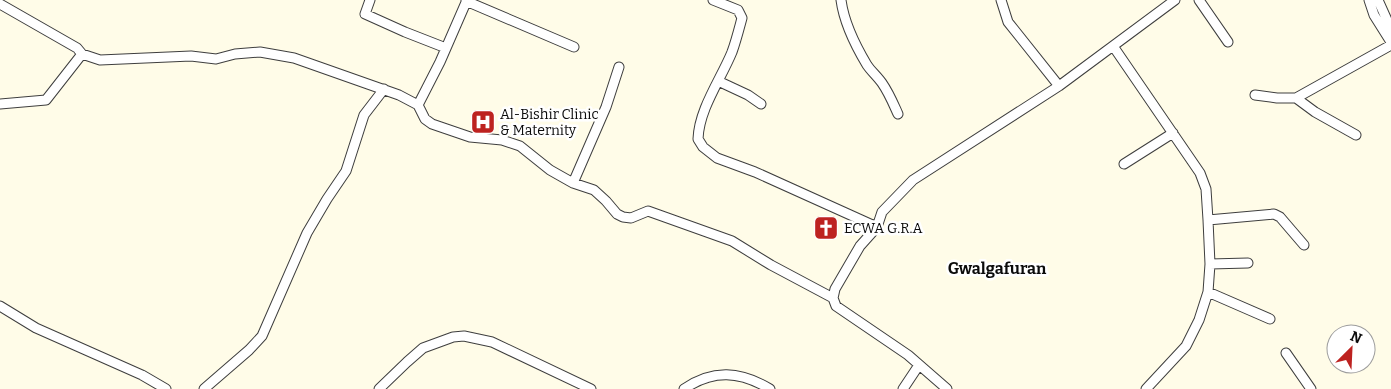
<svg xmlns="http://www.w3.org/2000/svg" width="1391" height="389" font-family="Bitter,serif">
<rect width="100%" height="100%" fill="#fffce8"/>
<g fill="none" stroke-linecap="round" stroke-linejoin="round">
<defs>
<path id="minor" d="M 370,0 L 365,14 L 405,32 L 446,48
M 713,0 L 738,10 L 742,18 C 739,29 736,41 732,52 C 721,79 699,109 698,139 L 703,147 L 717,158 L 755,172 L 877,227
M 841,0 C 844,23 855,45 867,65 C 871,71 877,76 882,83 C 889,93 893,103 898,114
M 1001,0 L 1008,22 L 1059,86
M 1199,0 L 1228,42
M 1369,0 L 1374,15 L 1391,42
M 1378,0 L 1391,29
M 466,1 L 574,47
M 0,4 L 77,48 L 82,54
M 1113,46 L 1200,173 L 1206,189 L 1208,220 L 1210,264 L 1208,292 L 1199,320 L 1186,346 L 1146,389
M 718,81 L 748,95 L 761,104
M 1255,95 L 1277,98 L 1296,98 L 1391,45
M 1296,98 L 1315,112 L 1356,135
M 0,104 L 46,100 L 82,54 L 100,60 L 191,56 L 216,59 L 235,54 L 260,52 L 294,58 L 399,95 L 418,105 L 425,119 L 432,124 L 470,137 L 502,140 L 520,146 L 550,170 L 573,183 L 594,190 L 606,201 L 617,214 L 623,217 L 631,218 L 648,211 L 732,241 L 771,265 L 833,298
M 418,105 L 440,62 L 467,0
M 1124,164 L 1173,133
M 573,183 L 606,107 L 619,67
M 1208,220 L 1274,214 L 1280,217 L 1304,245
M 1210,264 L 1248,263
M 1208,292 L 1270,319
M 0,306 L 36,328 L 142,375 L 166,389
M 1286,353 L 1311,389
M 204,389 L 249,350 L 262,336 L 307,233 L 327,199 L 346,171 L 364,115 L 384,89
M 379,389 L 407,362 L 423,348 L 453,337 L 464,336 L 492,342 L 591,389
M 684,389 C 713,369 740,371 770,389
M 903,389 L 919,365
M 947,389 L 908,355 L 836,306 L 833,298 L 835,289 L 860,246 L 877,227 L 882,212 L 913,180 L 1059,86 L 1175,0"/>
</defs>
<use href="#minor" stroke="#3e3e3e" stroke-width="11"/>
<use href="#minor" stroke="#fff" stroke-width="9"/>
</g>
<defs>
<symbol id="hospital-square" viewBox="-11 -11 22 22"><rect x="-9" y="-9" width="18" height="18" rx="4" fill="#bd2220" stroke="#fff"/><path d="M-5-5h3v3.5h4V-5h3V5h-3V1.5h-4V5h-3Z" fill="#fff"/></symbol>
<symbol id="church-square" viewBox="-11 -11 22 22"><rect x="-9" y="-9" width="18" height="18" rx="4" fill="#bd2220" stroke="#fff"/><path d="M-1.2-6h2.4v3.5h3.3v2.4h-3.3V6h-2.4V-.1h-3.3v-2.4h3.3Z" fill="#fff"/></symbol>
</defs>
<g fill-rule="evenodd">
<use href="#hospital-square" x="469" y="108" width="28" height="28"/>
<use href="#church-square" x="812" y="214" width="28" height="28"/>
</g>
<g text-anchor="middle" stroke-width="5" stroke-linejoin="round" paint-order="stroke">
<g font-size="14" fill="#0b0b0b" stroke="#fff" text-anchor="start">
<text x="500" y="119">Al-Bishir Clinic<tspan x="500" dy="16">&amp; Maternity</tspan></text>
<text x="844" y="233">ECWA G.R.A</text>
</g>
<g font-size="16" font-weight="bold" fill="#0b0b0b" stroke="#fff">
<text x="997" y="274">Gwalgafuran</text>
</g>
</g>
<g transform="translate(1351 349) rotate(24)"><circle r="24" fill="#ffffff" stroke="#9d9d9d"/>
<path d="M0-4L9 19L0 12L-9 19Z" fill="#bd2220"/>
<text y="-8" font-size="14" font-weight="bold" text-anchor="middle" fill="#0b0b0b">N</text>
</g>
</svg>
